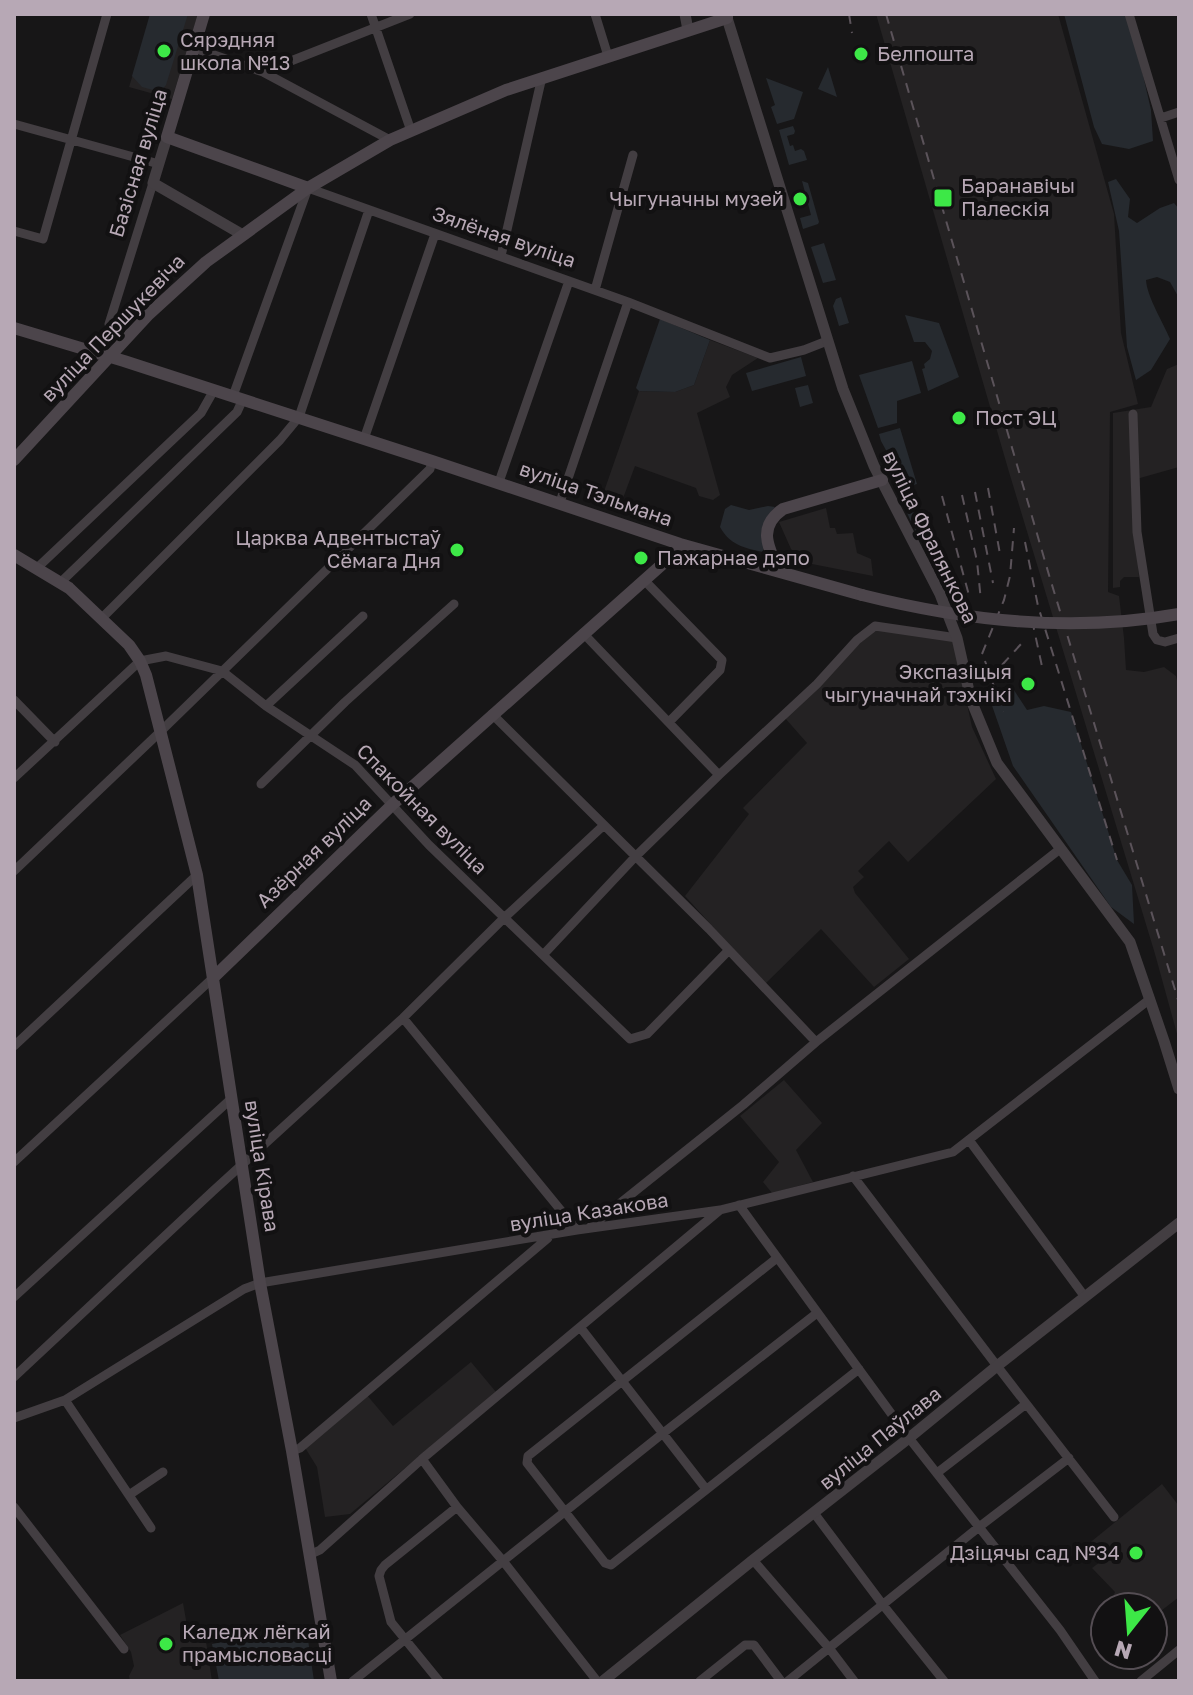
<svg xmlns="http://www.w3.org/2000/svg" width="1193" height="1695" font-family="'Golos Text',sans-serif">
<rect width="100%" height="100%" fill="#171617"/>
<path fill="#242223" d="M 152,14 L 198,14 L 172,99 L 129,87 Z
M 876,14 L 1058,14 L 1114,214 L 1121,333 L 1138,404 L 1110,412 L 1108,592 L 1119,596 L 1124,638 L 1126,670 L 1144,672 L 1164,667 L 1176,676 L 1179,689 L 1179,1041 L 1155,954 L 1009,472 Z
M 710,340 L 758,358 L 732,375 L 726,387 L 730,397 L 697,413 L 720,495 L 713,500 L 699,496 L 696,488 L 635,466 L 619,509 L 600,503 L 639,391 L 675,392 L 694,385 Z
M 1179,364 L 1179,467 L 1140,478 L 1133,478 L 1139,577 L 1124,577 L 1120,581 L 1120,587 L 1113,588 L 1113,413 L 1151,407 L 1167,369 Z
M 826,508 L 830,528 L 835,528 L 837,534 L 853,533 L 857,553 L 871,559 L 873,576 L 812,564 L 802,560 L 791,549 L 779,522 Z
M 879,630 L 953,639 L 972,727 L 996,779 L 908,862 L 889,841 L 858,871 L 864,877 L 853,887 L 855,893 L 909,959 L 874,987 L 821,929 L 765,984 L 685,896 L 749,814 L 743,808 L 807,743 L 785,718 L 870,633 Z
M 784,1080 L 822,1123 L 796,1150 L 813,1182 L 772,1193 L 763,1182 L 779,1162 L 740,1116 Z
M 471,1362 L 496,1392 L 350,1514 L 325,1517 L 317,1467 L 304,1446 L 366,1394 L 393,1426 Z
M 1162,1484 L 1179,1506 L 1179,1597 L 1153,1617 L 1153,1607 L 1108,1607 L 1115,1592 L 1092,1568 L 1100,1562 L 1087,1545 Z
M 183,1603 L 189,1637 L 205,1635 L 212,1681 L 130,1681 L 129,1676 L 134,1666 L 131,1652 L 120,1635 Z"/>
<path fill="#262a2f" d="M 150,14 L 188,14 L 166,85 L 160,92 L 142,87 L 132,76 Z
M 1064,14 L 1129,14 L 1151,110 L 1153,141 L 1129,149 L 1102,144 L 1094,127 Z
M 828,67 L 837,97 L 818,89 Z
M 766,78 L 803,92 L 794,119 L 777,124 L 771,107 L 775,105 Z
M 793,126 L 795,131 L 794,134 L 787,136 L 790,146 L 793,145 L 795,151 L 801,149 L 804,151 L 807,160 L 789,165 L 779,130 Z
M 1116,179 L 1130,199 L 1128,217 L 1137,223 L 1160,208 L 1174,203 L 1179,209 L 1179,298 L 1170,282 L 1157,277 L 1146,280 C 1147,297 1163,322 1170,339 L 1151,370 L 1136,380 L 1127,347 L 1119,231 L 1108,182 Z
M 802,181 L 808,183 L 819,222 L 818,224 L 803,229 L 800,218 L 811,215 Z
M 824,243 L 836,280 L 823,283 L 811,247 Z
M 841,297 L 849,323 L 839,326 L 833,306 L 836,299 Z
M 905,315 L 939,323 L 959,377 L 928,391 L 922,369 L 925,368 L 924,364 L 930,359 L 932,351 L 925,342 L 914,342 Z
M 660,319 L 710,340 L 694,385 L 675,392 L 639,391 L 636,388 Z
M 801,357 L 806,376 L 752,391 L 746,373 Z
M 912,361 L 921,393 L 897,401 L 897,423 L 878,428 L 859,375 Z
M 808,385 L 813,403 L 800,407 L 795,388 Z
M 900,428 L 917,484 L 906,487 L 881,441 L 879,434 Z
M 903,491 L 926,534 L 917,534 L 898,494 Z
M 731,505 L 749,510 L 768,506 L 775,507 L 765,521 L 763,552 C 744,548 730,545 720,527 L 725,509 Z
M 1012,687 L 1027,710 L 1044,706 L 1071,712 L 1117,860 L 1132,885 L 1134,924 L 1111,907 L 1013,766 L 988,694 Z
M 306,1626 L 314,1681 L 219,1681 L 212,1644 Z"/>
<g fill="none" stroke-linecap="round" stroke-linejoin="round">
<path stroke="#433e42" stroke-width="9" d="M 371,14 L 411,131
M 595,14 L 608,56
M 1129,14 L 1179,180
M 194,48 L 263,72 L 390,140
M 263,72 L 410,14
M 1161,118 L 1179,112
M 14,124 L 159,164
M 14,231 L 43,239 L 107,14
M 501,256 L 542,77
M 595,290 L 633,155
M 109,324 L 153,183
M 233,396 L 308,188 L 628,302 L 770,358 L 804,350 L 827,341
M 1133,414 L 1137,532 L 1153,634 L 1157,640 L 1165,642 L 1179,638
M 364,439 L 435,234
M 499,482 L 569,281
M 560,502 L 628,302
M 37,568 L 201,413 L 214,390
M 644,580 L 722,660 L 720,670 L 669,722
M 61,582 L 237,412 L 243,399
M 101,619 L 280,440 L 299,417 L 369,210
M 583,633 L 719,775
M 14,700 L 55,742
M 266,706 L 363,616
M 492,714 L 709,929 L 816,1042
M 14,778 L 140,661 L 166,656 L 222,671 L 266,706 L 355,765 L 429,845 L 630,1039 L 647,1034 L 729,950
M 261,784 L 345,702 L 454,604
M 14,871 L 160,732 L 430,469 L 432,461
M 543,955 L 635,857 L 719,775 L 817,684 L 857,640 L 875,626 L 957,638
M 403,1018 L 577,1230
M 14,1046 L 197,875
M 969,1140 L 1085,1297
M 14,1162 L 214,977
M 853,1176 L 997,1366 L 1114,1517
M 739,1205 L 909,1438 L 1060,1630 L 1095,1681
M 589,1228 L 743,1105 L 816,1042 L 1060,849
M 777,1258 L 528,1456 L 527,1463 L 605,1563 L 611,1565 L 859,1369
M 14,1297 L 232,1098
M 580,1327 L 706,1489
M 14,1377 L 213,1191 L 403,1018 L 504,918 L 604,825
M 65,1400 L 151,1528
M 14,1418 L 65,1400 L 244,1289 L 260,1283 L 577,1230 L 720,1210 L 953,1152 L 1150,999
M 292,1451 L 300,1448 L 548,1238
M 422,1459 L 457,1507 L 503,1561 L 597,1681
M 937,1473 L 1026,1404
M 129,1495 L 163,1472
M 14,1507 L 124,1649
M 814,1513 L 883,1605 L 944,1681
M 309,1555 L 320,1550 L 422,1459 L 720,1210
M 753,1560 L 829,1648 L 854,1681
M 353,1681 L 662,1434 L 817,1313
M 439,1681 L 391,1622 L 379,1576 L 381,1570 L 385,1565 L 457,1507
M 700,1681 L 745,1645 L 754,1645 L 781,1681
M 788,1681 L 979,1527 L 1069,1458
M 1141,1681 L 1179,1650"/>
<path stroke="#433e42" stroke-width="11" d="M 685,14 L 688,30
M 727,18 L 843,389 L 874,466 L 940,594 L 957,638 L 971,700 L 997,763 L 1130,942 L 1164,1041 L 1179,1089
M 167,137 L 153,183 L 243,235
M 603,1681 L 753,1560 L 909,1438 L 997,1366 L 1179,1223"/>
<path stroke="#4c454b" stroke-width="12" d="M 204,14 L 167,137 L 308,188
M 14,328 L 124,361 L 432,461 L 680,544 L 862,595
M 14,460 L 149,314 L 206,262 L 308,188 L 390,140 L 506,90 L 727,18 L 727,14
M 14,555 L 69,588 L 129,645 L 140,661 L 146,675 L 197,875 L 260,1283 L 292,1451 L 331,1681
M 779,571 C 768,547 757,527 783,509 L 882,480
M 214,977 L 393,804 L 676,552 L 680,544"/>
<path stroke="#5b535a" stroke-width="2" stroke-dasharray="10 8" stroke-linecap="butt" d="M 849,14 L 852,33
M 886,14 L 1049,575 L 1179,1003
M 988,488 L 1000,554
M 975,492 L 993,583
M 962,495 L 977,561 L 981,601
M 942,496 L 970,599
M 1025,542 L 1038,606 L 1117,860
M 1032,620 L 1043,671
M 982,654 L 1004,600 L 1010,576 L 1014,528
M 985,661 L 1003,712
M 1002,665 L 1022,643"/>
<path stroke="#4c454b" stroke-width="12" d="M 862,595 C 966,621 1072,633 1179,614"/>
</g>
<g fill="#3de847" stroke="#121112" stroke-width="3">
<circle cx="164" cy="51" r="8"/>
<circle cx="861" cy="54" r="8"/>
<rect x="933" y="188" width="20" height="20" rx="4"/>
<circle cx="800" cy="199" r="8"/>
<circle cx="959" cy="418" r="8"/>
<circle cx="457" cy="550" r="8"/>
<circle cx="641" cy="558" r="8"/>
<circle cx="1028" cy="684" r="8"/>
<circle cx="1136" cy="1553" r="8"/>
<circle cx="166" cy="1644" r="8"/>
</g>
<g text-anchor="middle" stroke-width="8" stroke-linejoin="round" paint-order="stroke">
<g font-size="20" fill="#b7a8b5" stroke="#121112" text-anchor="start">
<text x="180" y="47">Сярэдняя<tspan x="180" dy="23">школа №13</tspan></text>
<text x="877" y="61">Белпошта</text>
<text x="961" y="193">Баранавічы<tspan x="961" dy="23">Палескія</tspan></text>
<text x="784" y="206" text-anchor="end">Чыгуначны музей</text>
<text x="975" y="425">Пост ЭЦ</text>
<text x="441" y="545" text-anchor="end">Царква Адвентыстаў<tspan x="441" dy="23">Сёмага Дня</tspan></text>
<text x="657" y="565">Пажарнае дэпо</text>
<text x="1012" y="679" text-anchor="end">Экспазіцыя<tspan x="1012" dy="23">чыгуначнай тэхнікі</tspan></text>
<text x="1120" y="1560" text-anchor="end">Дзіцячы сад №34</text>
<text x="182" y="1639">Каледж лёгкай<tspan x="182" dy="23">прамысловасці</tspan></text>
</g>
<g font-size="20" fill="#b7a8b5" stroke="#121112">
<text transform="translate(138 163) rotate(-73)" y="7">Базісная вуліца</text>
<text transform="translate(504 237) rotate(19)" y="7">Зялёная вуліца</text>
<text transform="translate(113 328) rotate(-46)" y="7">вуліца Першукевіча</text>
<text transform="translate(596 494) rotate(19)" y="7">вуліца Тэльмана</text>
<text transform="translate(930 537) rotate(64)" y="7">вуліца Фралянкова</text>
<text transform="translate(422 809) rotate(45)" y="7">Спакойная вуліца</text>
<text transform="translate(314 852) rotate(-44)" y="7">Азёрная вуліца</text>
<text transform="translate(262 1166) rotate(81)" y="7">вуліца Кірава</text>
<text transform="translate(589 1212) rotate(-9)" y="7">вуліца Казакова</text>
<text transform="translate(880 1438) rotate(-39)" y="7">вуліца Паўлава</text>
</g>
</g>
<rect width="1193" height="1695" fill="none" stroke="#b7a8b5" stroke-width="32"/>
<g transform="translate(1129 1631) rotate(197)"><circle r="38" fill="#121112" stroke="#544d53" stroke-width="2"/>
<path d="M0-6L14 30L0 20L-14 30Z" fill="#3de847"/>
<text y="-12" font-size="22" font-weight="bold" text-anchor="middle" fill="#b7a8b5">N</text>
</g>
</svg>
